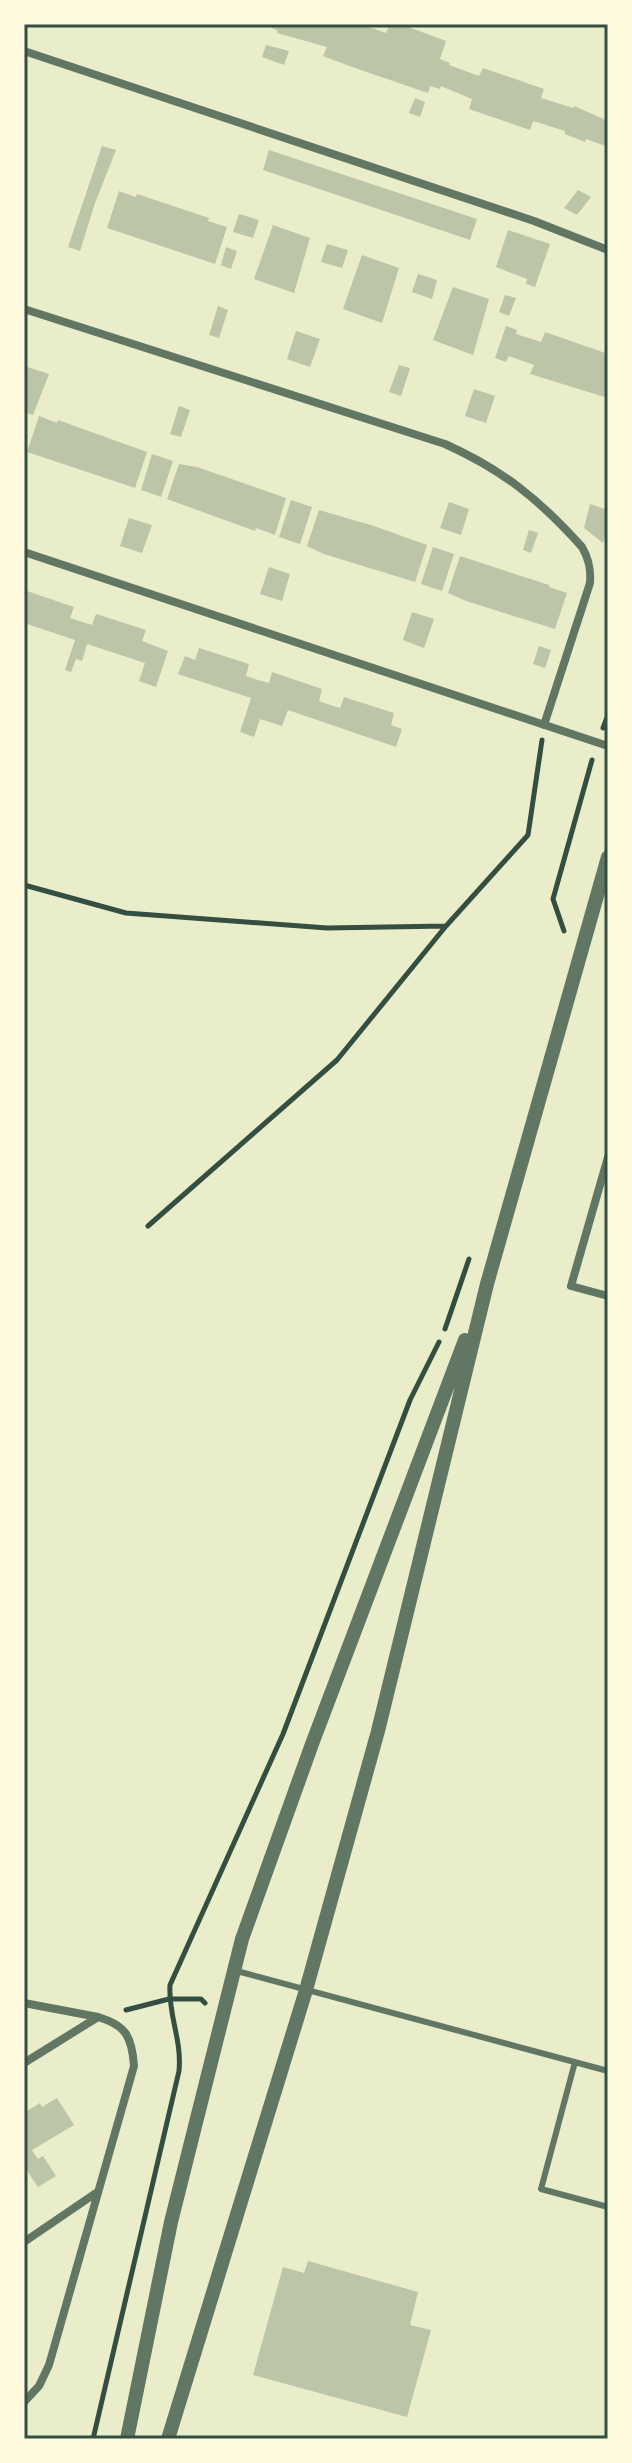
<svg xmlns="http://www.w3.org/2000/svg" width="632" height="2463" font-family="'Open Sans',sans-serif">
<rect width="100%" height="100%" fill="#e9edc9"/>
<path fill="#bcc5a7" d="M 262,24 L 360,24 L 386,33 L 390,24 L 407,24 L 406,26 L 446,41 L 440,59 L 450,63 L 449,65 L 479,76 L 483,68 L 544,89 L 541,98 L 573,108 L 574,106 L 608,121 L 608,147 L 586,139 L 585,142 L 565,134 L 565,131 L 533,121 L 530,130 L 469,109 L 472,99 L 441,86 L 440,89 L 430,86 L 428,93 L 355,68 L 323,56 L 327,47 L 277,33 L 277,30 Z
M 266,45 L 289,51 L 284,65 L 262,57 Z
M 415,98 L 425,102 L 420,117 L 409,113 Z
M 102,146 L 116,150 L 95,203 L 80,251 L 68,247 Z
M 269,150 L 477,219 L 470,240 L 263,170 Z
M 578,190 L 591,197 L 577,215 L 564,208 Z
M 119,191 L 136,197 L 137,194 L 209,218 L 208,221 L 227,227 L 215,264 L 107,228 Z
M 239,214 L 259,220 L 253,238 L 233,232 Z
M 273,225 L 310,238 L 294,293 L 254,279 Z
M 508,230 L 550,244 L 535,287 L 526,284 L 527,279 L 496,267 Z
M 327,244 L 348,250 L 342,268 L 321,262 Z
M 226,247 L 237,251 L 231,269 L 221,265 Z
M 362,255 L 399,268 L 382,323 L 343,309 Z
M 418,274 L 437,280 L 432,299 L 412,292 Z
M 453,287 L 489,299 L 473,355 L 433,340 Z
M 505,295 L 516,298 L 509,316 L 499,312 Z
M 218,306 L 228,310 L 219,338 L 209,335 Z
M 506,326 L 517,330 L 516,334 L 541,342 L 545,332 L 608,354 L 608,398 L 530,374 L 534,365 L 509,356 L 506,362 L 495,358 Z
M 296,331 L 320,339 L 310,367 L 287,359 Z
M 399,365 L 410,368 L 401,396 L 389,392 Z
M 24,366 L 49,374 L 33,415 L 24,412 Z
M 474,389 L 495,396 L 486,423 L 465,416 Z
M 179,406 L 190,410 L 181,437 L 170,434 Z
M 39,416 L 57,423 L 58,420 L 147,452 L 135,488 L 27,452 Z
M 152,454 L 173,461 L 161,497 L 141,490 Z
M 179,464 L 197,467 L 286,498 L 275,535 L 256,528 L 255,531 L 167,499 Z
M 291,500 L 312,507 L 300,544 L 279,537 Z
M 449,502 L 469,509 L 461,535 L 440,528 Z
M 590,504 L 608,510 L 608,528 L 603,543 L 584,528 Z
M 319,510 L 374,526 L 427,545 L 415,582 L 324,554 L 307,546 Z
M 129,518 L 152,525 L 142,553 L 120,546 Z
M 529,530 L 538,533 L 531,553 L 523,550 Z
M 433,547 L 454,554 L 442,591 L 421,584 Z
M 460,556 L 549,585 L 549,587 L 567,593 L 555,629 L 466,601 L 448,593 Z
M 269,567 L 290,574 L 282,601 L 260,594 Z
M 24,590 L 74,607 L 70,618 L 92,625 L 96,614 L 146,630 L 142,641 L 168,651 L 156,687 L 139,681 L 145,663 L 87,644 L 82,661 L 76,659 L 71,672 L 65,670 L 75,640 L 24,623 Z
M 412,612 L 434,619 L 424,648 L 403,640 Z
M 539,646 L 551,650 L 545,668 L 533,664 Z
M 199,648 L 249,664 L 246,676 L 258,680 L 269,683 L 272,672 L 322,689 L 319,701 L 330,705 L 340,708 L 344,697 L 394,713 L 391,725 L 402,729 L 396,747 L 288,710 L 282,726 L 260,719 L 254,737 L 240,732 L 251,698 L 178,674 L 185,656 L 195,660 Z
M 57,2098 L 74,2125 L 32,2150 L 38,2159 L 43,2156 L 56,2176 L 38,2187 L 24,2166 L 24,2113 L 40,2103 L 42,2107 Z
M 308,2261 L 418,2292 L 410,2325 L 431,2330 L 407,2417 L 253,2375 L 283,2267 L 304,2273 Z"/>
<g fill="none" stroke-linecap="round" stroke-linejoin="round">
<path stroke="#344e41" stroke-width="5" d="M 603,728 L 608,715
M 24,885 L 126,913 L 327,928 L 446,926
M 564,931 L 553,899 L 592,760
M 148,1226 L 337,1060 L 446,926 L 528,835 L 542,740
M 445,1329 L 469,1259
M 126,2010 L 169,1999 L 201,1999 L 205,2003
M 93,2439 L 179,2071 C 182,2039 168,2015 170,1985 L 283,1734 L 410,1400 L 439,1342"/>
<path stroke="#617663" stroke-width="6" d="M 233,1970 L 608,2071
M 575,2062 L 541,2189 L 608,2207"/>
<path stroke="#617663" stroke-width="8" d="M 24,51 L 534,221 L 608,250
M 24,309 L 445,444 C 503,470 540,500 582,547 C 589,559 591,569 590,583 L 544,725
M 24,552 L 608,746
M 608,1157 L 571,1286 L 608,1296
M 24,2003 L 98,2017
M 24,2063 L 98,2017 C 126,2025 132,2037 134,2066 L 49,2365 L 39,2386 L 24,2402
M 24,2242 L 96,2193"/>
<path stroke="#617663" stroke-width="14" d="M 127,2439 L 171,2222 L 242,1939 L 312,1744 L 465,1340
M 168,2439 L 306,1990 L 378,1731 L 487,1284 L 608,857"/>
</g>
<rect width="632" height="2463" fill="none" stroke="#fefae0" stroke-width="52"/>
<rect x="26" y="26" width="580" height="2411" fill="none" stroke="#344e41" stroke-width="3"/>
</svg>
